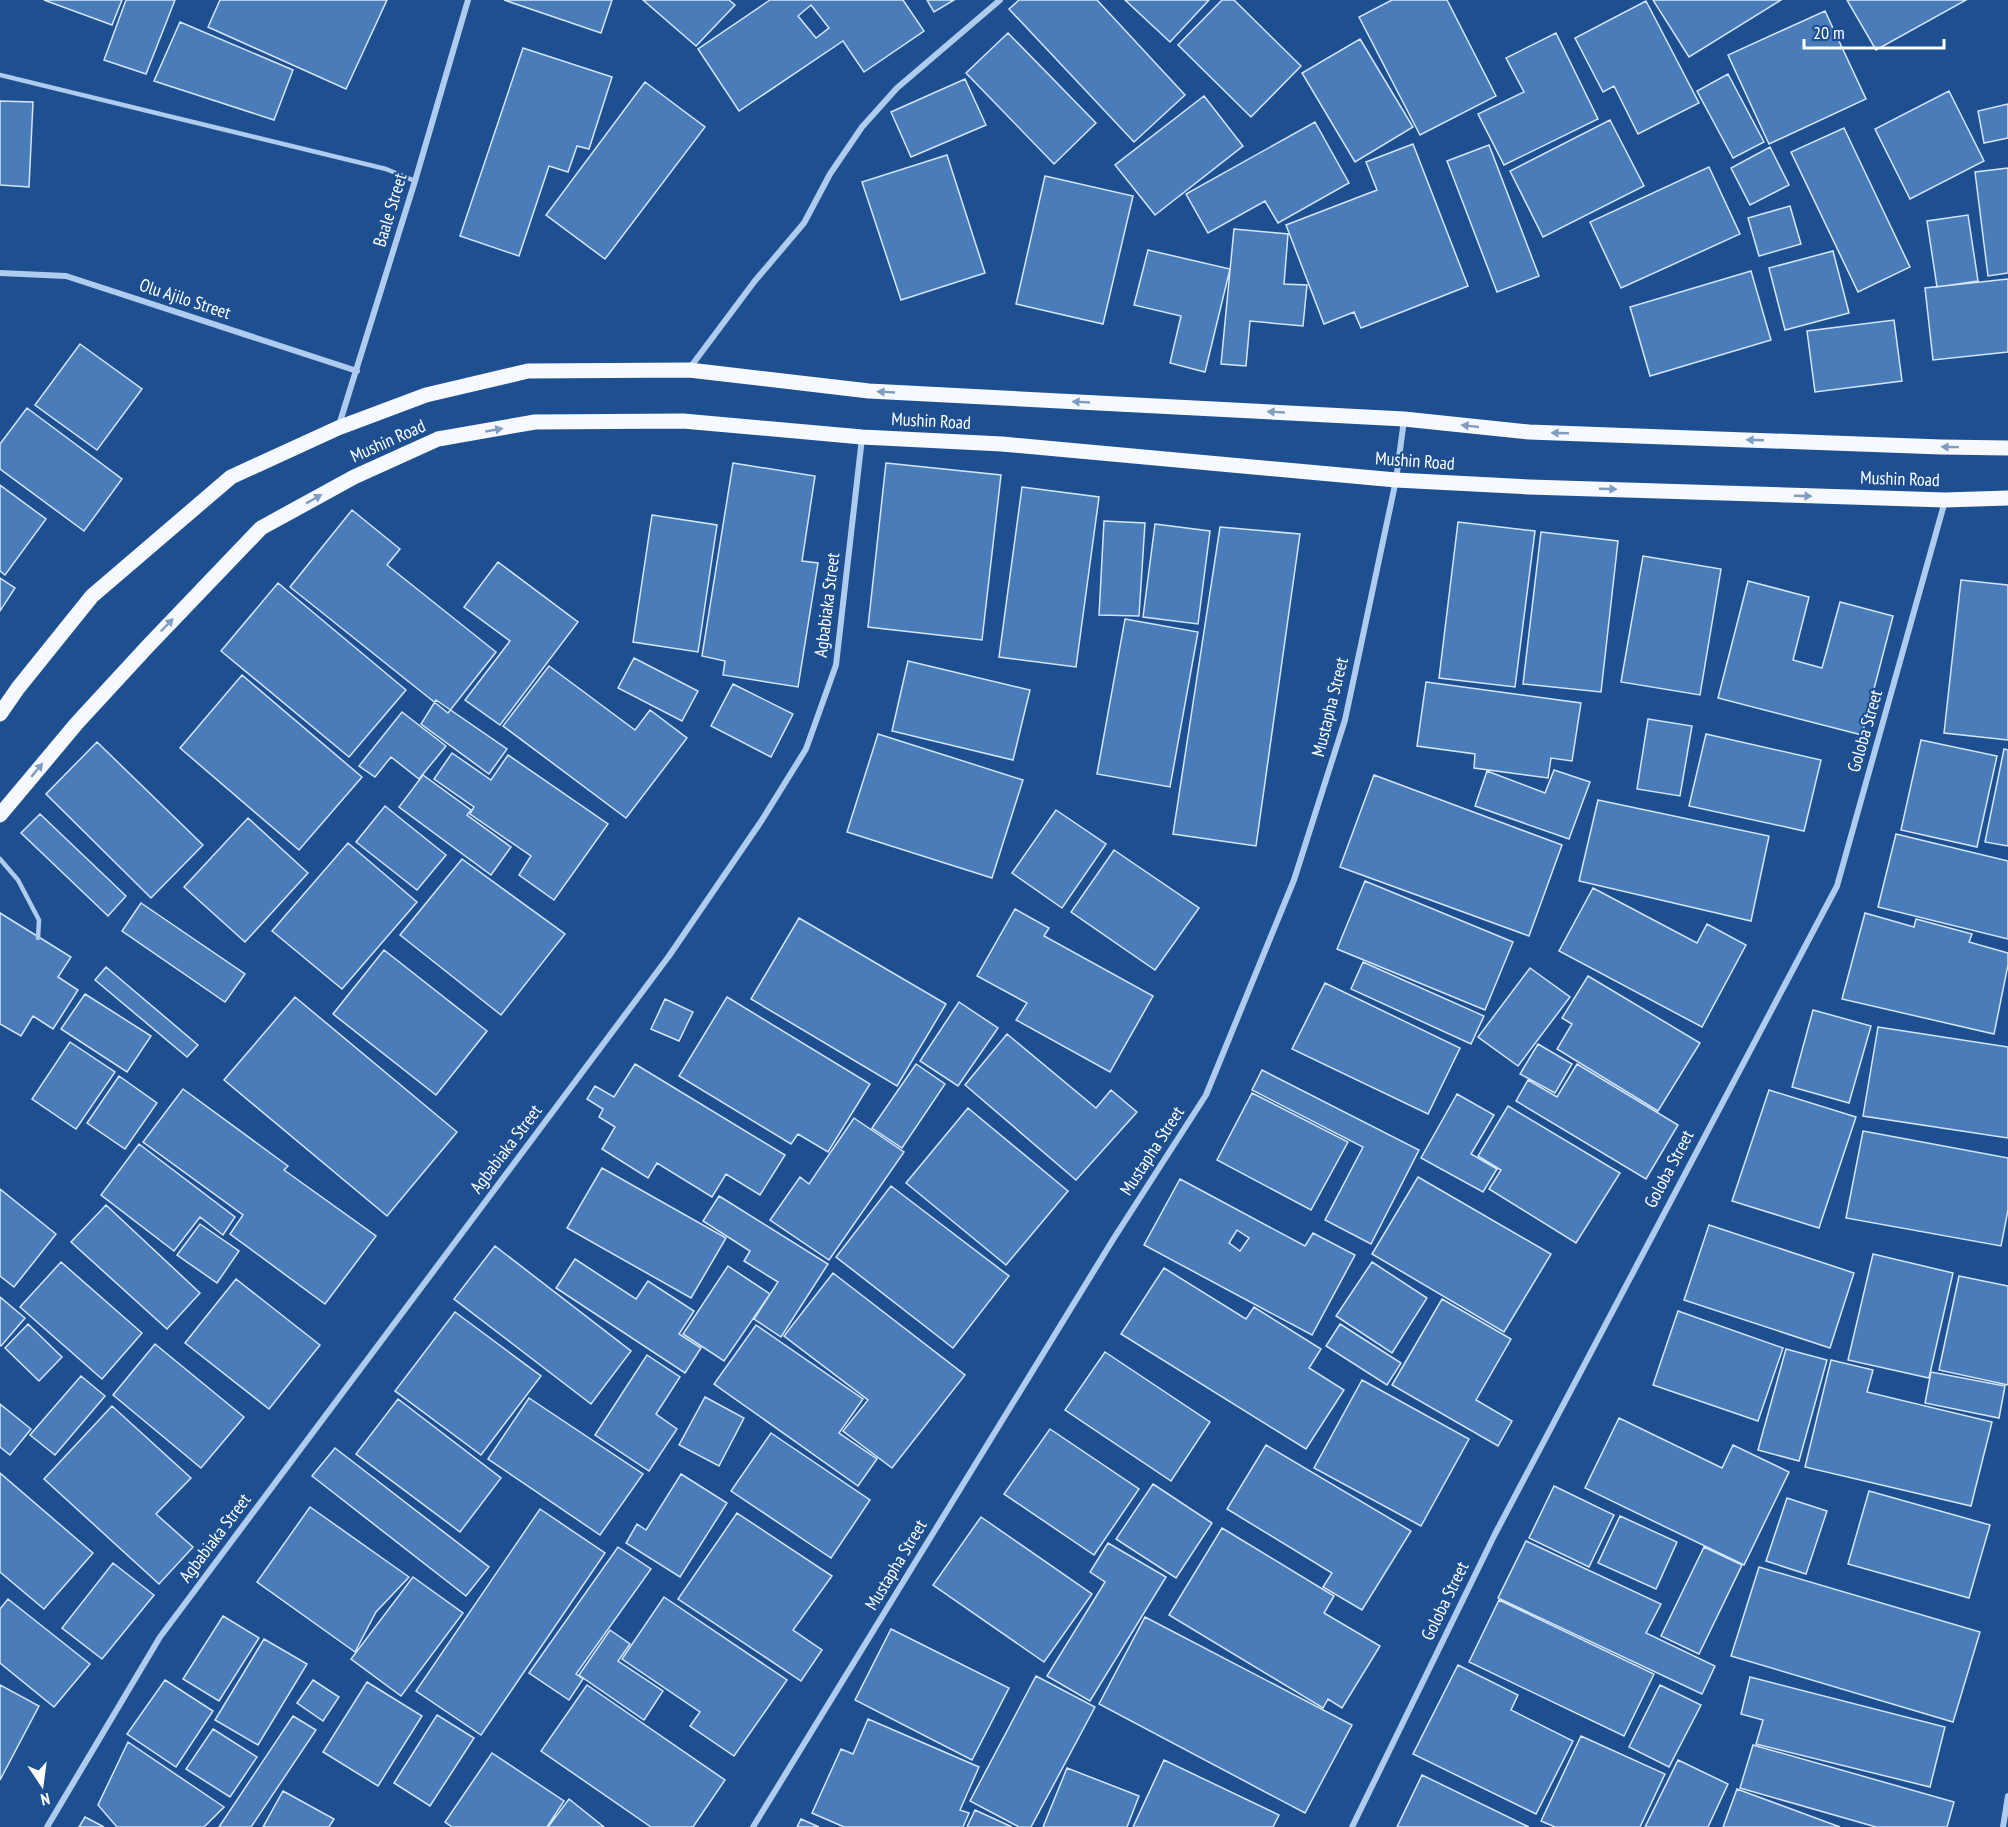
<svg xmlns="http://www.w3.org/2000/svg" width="2008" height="1827" font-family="'PT Sans Narrow',sans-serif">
<rect width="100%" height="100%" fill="#1e5091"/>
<path fill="#4b7cba" stroke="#d5e5fa" stroke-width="1.5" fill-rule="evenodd" d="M 44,0 L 122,0 L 112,25 Z
M 126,0 L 175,0 L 146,74 L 104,60 Z
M 220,0 L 387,0 L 346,89 L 208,27 Z
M 504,0 L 612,0 L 601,33 Z
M 643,0 L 729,0 L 735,5 L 696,46 Z
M 770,0 L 903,0 L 924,31 L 864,72 L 843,41 L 739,111 L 698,49 ZM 811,5 L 829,28 L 816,38 L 798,16 Z
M 927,0 L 954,0 L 934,12 Z
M 1019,0 L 1097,0 L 1185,95 L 1134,142 L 1009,9 Z
M 1125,0 L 1209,0 L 1170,42 Z
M 1222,0 L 1234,0 L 1301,66 L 1251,117 L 1178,45 Z
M 1392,0 L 1447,0 L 1496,96 L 1420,135 L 1359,17 Z
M 1653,0 L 1781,0 L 1689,57 Z
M 1847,0 L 1966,0 L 1876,50 Z
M 1646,1 L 1699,103 L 1638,134 L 1614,86 L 1603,92 L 1575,38 Z
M 1825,11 L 1866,99 L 1769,144 L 1728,55 Z
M 180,22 L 293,70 L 274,120 L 154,81 Z
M 1008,33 L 1096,123 L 1054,164 L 966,73 Z
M 1556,33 L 1598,119 L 1504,165 L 1478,114 L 1524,92 L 1506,58 Z
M 1360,39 L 1413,127 L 1355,162 L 1302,73 Z
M 523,48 L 612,77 L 589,149 L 577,146 L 568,172 L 549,166 L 519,256 L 460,236 Z
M 1728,74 L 1764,142 L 1733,158 L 1697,91 Z
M 965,79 L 986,125 L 911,157 L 891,112 Z
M 645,82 L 705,127 L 605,259 L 546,215 Z
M 1949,91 L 1984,161 L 1910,199 L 1875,129 Z
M 1204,96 L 1243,146 L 1155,215 L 1115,165 Z
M 0,101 L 33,102 L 29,187 L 0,185 Z
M 2008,104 L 2008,138 L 1984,143 L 1978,111 Z
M 1610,120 L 1644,186 L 1543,237 L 1510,171 Z
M 1315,122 L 1349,183 L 1278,223 L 1265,201 L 1208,233 L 1186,194 Z
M 1844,128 L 1910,267 L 1858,292 L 1791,152 Z
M 1413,144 L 1468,286 L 1361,328 L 1354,312 L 1324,324 L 1286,225 L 1377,190 L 1366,162 Z
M 1489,145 L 1539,276 L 1497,292 L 1447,161 Z
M 1770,147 L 1789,185 L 1750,205 L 1731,168 Z
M 947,155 L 985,273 L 901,300 L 862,182 Z
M 1709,167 L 1740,234 L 1621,288 L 1590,222 Z
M 2008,168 L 2008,273 L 1988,276 L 1975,172 Z
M 1045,176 L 1133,196 L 1103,324 L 1016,304 Z
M 1790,206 L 1801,244 L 1759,256 L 1748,218 Z
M 1968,215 L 1978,281 L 1937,287 L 1927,221 Z
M 1234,229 L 1288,234 L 1284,284 L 1307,285 L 1303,326 L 1250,321 L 1246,366 L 1221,364 Z
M 1148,250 L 1230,269 L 1205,372 L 1170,363 L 1181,316 L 1134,305 Z
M 1833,251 L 1849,313 L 1785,330 L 1769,268 Z
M 1751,271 L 1771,340 L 1650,376 L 1630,307 Z
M 2008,279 L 2008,352 L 1933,360 L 1925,288 Z
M 1894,320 L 1902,381 L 1815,392 L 1807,331 Z
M 80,344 L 142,389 L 97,450 L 35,405 Z
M 27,408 L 122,479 L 84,531 L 0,469 L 0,444 Z
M 733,463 L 815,476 L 802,561 L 818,563 L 798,687 L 723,675 L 725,661 L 702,656 Z
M 886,463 L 1001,475 L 982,640 L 868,627 Z
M 0,485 L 46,519 L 5,575 L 0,571 Z
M 1022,487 L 1099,497 L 1076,667 L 999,657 Z
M 352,510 L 400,549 L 387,565 L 496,652 L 448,713 L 290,587 Z
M 652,515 L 717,525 L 698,652 L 633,642 Z
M 1104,521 L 1145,523 L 1139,616 L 1099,615 Z
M 1458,522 L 1535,531 L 1515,687 L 1439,678 Z
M 1155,524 L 1210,531 L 1198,624 L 1143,617 Z
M 1220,527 L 1300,534 L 1256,846 L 1173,834 Z
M 1541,532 L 1618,541 L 1601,692 L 1523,684 Z
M 1643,556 L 1721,569 L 1700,695 L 1621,682 Z
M 498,562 L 578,622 L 500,725 L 465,700 L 510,641 L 464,607 Z
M 0,578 L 15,588 L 0,611 Z
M 1961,580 L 2008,585 L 2008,740 L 1944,733 Z
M 1748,581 L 1809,597 L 1793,660 L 1822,668 L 1840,602 L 1893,616 L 1862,735 L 1718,698 Z
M 278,583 L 406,690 L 349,757 L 221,651 Z
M 1125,619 L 1198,632 L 1170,787 L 1097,774 Z
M 634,658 L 698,691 L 682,721 L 618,688 Z
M 908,661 L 1030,690 L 1013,760 L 892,731 Z
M 549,666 L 635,730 L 650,710 L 687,738 L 626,818 L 503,726 Z
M 242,675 L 362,777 L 299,850 L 180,748 Z
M 1426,682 L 1581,703 L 1572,761 L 1551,758 L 1548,778 L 1474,768 L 1475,754 L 1417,746 Z
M 733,684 L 793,714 L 771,757 L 711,726 Z
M 436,700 L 507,749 L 489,774 L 421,724 Z
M 402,712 L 446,746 L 419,779 L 391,757 L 375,777 L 359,766 Z
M 1648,719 L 1692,726 L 1680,796 L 1637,789 Z
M 878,734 L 1023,780 L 992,878 L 847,832 Z
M 1706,734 L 1821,760 L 1804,831 L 1689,806 Z
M 1921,740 L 1997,756 L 1977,847 L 1901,830 Z
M 97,742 L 203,845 L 151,898 L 46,794 Z
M 2004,749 L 2008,750 L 2008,846 L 1985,842 Z
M 452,753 L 491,780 L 508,755 L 608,824 L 554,900 L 519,875 L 531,856 L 470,814 L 474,807 L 434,779 Z
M 1554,770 L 1590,782 L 1569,839 L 1475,806 L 1487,771 L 1545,793 Z
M 423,775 L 471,810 L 467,815 L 511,847 L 491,875 L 399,807 Z
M 1374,775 L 1562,845 L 1529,936 L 1340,867 Z
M 1598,800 L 1769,836 L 1751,921 L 1579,881 Z
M 385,806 L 446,855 L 417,890 L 356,842 Z
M 1056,810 L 1106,844 L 1062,908 L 1012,873 Z
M 40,814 L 126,896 L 108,916 L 21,833 Z
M 248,818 L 308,873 L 245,942 L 184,887 Z
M 1896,834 L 2008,861 L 2008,939 L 1878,907 Z
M 348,843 L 417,902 L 342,989 L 272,931 Z
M 1114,850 L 1199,908 L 1155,970 L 1071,912 Z
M 462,859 L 565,934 L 501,1015 L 400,935 Z
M 1365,881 L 1513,942 L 1485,1010 L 1337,949 Z
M 1593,888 L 1697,943 L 1707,924 L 1746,945 L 1702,1027 L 1559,951 Z
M 141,903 L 245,974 L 225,1002 L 122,931 Z
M 1015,909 L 1049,928 L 1044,936 L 1153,996 L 1110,1072 L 1016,1020 L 1027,1003 L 977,976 Z
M 0,913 L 71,957 L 58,977 L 78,990 L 53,1029 L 33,1016 L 21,1036 L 0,1024 Z
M 1865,913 L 1914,927 L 1916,919 L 1972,934 L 1969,942 L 2008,953 L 2008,965 L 1994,1034 L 1842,999 Z
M 799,918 L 946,1004 L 897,1086 L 751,999 Z
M 384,950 L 487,1031 L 436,1095 L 333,1014 Z
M 1363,962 L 1484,1016 L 1471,1044 L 1351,989 Z
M 106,967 L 198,1045 L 187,1057 L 95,980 Z
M 1530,968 L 1570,997 L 1518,1066 L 1478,1037 Z
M 1588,976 L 1700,1043 L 1658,1111 L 1557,1049 L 1572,1024 L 1562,1018 Z
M 1325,983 L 1460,1048 L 1428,1114 L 1292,1049 Z
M 85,994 L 151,1036 L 127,1072 L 61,1029 Z
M 295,997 L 457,1132 L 387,1216 L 224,1080 Z
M 727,997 L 870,1084 L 828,1152 L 798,1134 L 791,1144 L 679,1076 Z
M 665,999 L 693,1012 L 679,1041 L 651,1029 Z
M 959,1002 L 998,1028 L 958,1086 L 920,1061 Z
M 1813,1010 L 1871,1026 L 1849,1103 L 1792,1087 Z
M 1878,1027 L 2008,1047 L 2008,1138 L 1863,1116 Z
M 1007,1034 L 1096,1108 L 1111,1090 L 1137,1112 L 1076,1180 L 965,1085 Z
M 70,1042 L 115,1072 L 76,1129 L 32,1099 Z
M 1538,1044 L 1572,1064 L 1555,1093 L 1520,1074 Z
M 635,1064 L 785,1155 L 760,1195 L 726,1174 L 712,1197 L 657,1163 L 648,1178 L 602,1149 L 615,1127 L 599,1117 L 603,1109 L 587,1099 L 595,1086 L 614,1097 Z
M 916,1064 L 945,1084 L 902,1148 L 872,1128 Z
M 1577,1064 L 1678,1125 L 1646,1179 L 1516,1101 L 1528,1080 L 1557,1097 Z
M 1262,1070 L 1419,1150 L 1371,1244 L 1325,1220 L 1363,1147 L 1252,1090 Z
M 119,1076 L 157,1103 L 125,1149 L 87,1123 Z
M 183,1089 L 288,1166 L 284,1170 L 376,1236 L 325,1304 L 230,1234 L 243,1215 L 143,1142 Z
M 1769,1090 L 1856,1117 L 1819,1228 L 1732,1201 Z
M 1252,1093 L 1348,1142 L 1311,1210 L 1217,1160 Z
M 1457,1094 L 1494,1115 L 1471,1154 L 1497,1169 L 1483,1192 L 1421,1158 Z
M 1508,1106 L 1620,1173 L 1576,1243 L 1489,1189 L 1501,1170 L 1478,1156 Z
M 968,1108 L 1068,1191 L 1006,1265 L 906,1183 Z
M 854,1118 L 904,1152 L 829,1260 L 770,1220 L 800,1177 L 809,1184 Z
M 1863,1131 L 2008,1158 L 2008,1210 L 2001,1246 L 1846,1218 Z
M 139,1144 L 235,1217 L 223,1235 L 200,1217 L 174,1251 L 101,1195 Z
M 602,1168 L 726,1238 L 691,1298 L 567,1228 Z
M 1418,1177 L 1551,1254 L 1504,1332 L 1372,1254 Z
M 1180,1179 L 1305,1246 L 1313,1233 L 1355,1255 L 1312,1335 L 1144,1245 ZM 1237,1230 L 1249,1238 L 1240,1251 L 1229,1243 Z
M 891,1186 L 1009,1276 L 953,1348 L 836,1257 Z
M 0,1189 L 56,1234 L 14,1287 L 0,1276 Z
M 719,1196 L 828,1264 L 781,1337 L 754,1319 L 778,1282 L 744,1261 L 750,1251 L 703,1221 Z
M 106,1205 L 200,1293 L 167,1329 L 71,1242 Z
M 200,1224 L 239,1251 L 217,1283 L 177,1255 Z
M 1709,1225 L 1854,1273 L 1830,1348 L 1684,1300 Z
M 495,1246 L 631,1351 L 591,1404 L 454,1299 Z
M 1873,1254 L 1953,1273 L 1929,1378 L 1848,1360 Z
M 575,1259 L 636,1299 L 648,1281 L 694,1311 L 679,1334 L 701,1348 L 685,1373 L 556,1288 Z
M 61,1262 L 142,1333 L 102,1379 L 20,1307 Z
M 1372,1262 L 1427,1298 L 1392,1353 L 1336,1316 Z
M 728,1266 L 770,1294 L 724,1361 L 683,1334 Z
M 1164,1268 L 1246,1319 L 1254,1307 L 1321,1349 L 1309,1368 L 1344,1390 L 1306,1449 L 1121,1334 Z
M 833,1273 L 965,1375 L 892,1468 L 843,1431 L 868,1400 L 784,1336 Z
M 1959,1276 L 2008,1286 L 2008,1385 L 1939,1370 Z
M 236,1279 L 320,1345 L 269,1409 L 185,1343 Z
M 0,1297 L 25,1318 L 1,1346 L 0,1345 Z
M 1442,1299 L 1511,1339 L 1476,1400 L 1512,1421 L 1498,1446 L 1392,1385 Z
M 1678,1311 L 1783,1348 L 1758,1421 L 1653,1385 Z
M 455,1312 L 541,1376 L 481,1455 L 395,1391 Z
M 28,1324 L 62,1357 L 39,1381 L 5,1348 Z
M 1340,1324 L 1401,1363 L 1387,1385 L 1326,1346 Z
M 756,1325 L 863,1399 L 839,1433 L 877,1459 L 858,1486 L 714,1384 Z
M 155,1344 L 244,1417 L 201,1468 L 113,1395 Z
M 1786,1349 L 1827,1360 L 1799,1461 L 1758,1450 Z
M 1105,1352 L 1210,1422 L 1171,1481 L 1065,1410 Z
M 647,1355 L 680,1377 L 656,1414 L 677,1429 L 649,1471 L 595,1435 Z
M 1831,1360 L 1873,1370 L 1867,1392 L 1992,1422 L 1971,1506 L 1805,1467 Z
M 1931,1372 L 2005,1386 L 1999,1418 L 1925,1403 Z
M 81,1376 L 105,1396 L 55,1455 L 30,1435 Z
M 1362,1380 L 1469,1439 L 1421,1526 L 1314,1468 Z
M 705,1397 L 744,1418 L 719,1466 L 679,1445 Z
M 529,1398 L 643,1474 L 600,1535 L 488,1459 Z
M 398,1399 L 501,1478 L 460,1532 L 356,1454 Z
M 0,1404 L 31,1429 L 10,1455 L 0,1447 Z
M 112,1406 L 191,1478 L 156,1514 L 193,1547 L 159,1584 L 44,1479 Z
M 1619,1418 L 1722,1468 L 1733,1445 L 1789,1472 L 1744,1565 L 1585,1488 Z
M 1050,1429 L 1139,1489 L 1094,1555 L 1004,1494 Z
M 771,1433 L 870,1500 L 831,1558 L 731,1491 Z
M 1266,1445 L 1411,1531 L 1362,1610 L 1323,1587 L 1332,1573 L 1227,1509 Z
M 335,1448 L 489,1567 L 466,1596 L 312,1476 Z
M 0,1473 L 93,1553 L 44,1609 L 0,1572 Z
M 681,1474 L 727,1503 L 680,1577 L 626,1543 L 637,1524 L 646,1530 Z
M 1153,1484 L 1212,1523 L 1176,1578 L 1116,1539 Z
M 1554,1486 L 1614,1515 L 1589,1567 L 1529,1538 Z
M 1869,1491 L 1990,1525 L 1969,1598 L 1848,1564 Z
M 1787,1498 L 1827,1511 L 1806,1574 L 1766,1561 Z
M 310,1507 L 409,1577 L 376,1612 L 355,1652 L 257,1582 Z
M 540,1509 L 605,1553 L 481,1735 L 416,1691 Z
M 737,1513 L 832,1576 L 793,1630 L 822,1650 L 801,1681 L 678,1599 Z
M 1620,1516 L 1677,1542 L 1656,1589 L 1598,1563 Z
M 981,1517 L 1092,1594 L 1044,1662 L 933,1585 Z
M 1222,1528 L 1334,1596 L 1324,1613 L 1380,1646 L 1342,1708 L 1328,1699 L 1323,1708 L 1169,1615 Z
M 1526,1541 L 1661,1604 L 1646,1633 L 1715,1666 L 1702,1694 L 1498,1598 Z
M 1108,1543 L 1166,1577 L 1090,1701 L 1047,1676 L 1105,1582 L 1090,1572 Z
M 618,1547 L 651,1569 L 576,1674 L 583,1679 L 569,1700 L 529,1673 Z
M 1704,1547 L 1742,1565 L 1699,1654 L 1661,1636 Z
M 113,1563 L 154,1595 L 102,1659 L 62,1628 Z
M 1759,1567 L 1980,1632 L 1953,1722 L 1731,1656 Z
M 413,1577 L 463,1613 L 401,1696 L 351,1659 Z
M 664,1597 L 787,1680 L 734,1756 L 690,1726 L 700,1712 L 622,1659 Z
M 8,1599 L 90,1664 L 54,1707 L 0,1663 L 0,1609 Z
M 1499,1600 L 1654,1674 L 1624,1736 L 1469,1662 Z
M 223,1616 L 259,1638 L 219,1701 L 183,1679 Z
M 1145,1617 L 1352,1725 L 1305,1813 L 1099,1704 Z
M 891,1629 L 1009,1688 L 972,1760 L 855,1700 Z
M 610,1630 L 630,1644 L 618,1661 L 663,1691 L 644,1720 L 579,1675 Z
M 264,1639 L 307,1664 L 258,1745 L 215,1720 Z
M 1458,1665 L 1518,1695 L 1511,1710 L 1573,1741 L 1536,1814 L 1413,1754 Z
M 1036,1676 L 1095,1707 L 1031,1827 L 1019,1827 L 970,1801 Z
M 1750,1677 L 1945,1727 L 1930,1787 L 1756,1744 L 1763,1720 L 1741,1714 Z
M 165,1680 L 213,1711 L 176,1767 L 127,1734 Z
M 313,1680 L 339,1697 L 323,1721 L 297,1703 Z
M 367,1682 L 422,1716 L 378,1786 L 323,1752 Z
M 0,1685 L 39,1706 L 0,1780 Z
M 587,1685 L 725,1780 L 693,1827 L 651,1827 L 541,1751 Z
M 1660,1685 L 1701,1705 L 1669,1767 L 1629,1747 Z
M 437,1715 L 474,1738 L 430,1806 L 394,1783 Z
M 293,1716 L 316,1730 L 251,1827 L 219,1827 Z
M 868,1719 L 979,1767 L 960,1810 L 969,1813 L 963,1827 L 844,1827 L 812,1813 L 841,1749 L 853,1754 Z
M 213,1729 L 257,1757 L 230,1797 L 186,1769 Z
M 1581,1736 L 1665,1774 L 1640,1827 L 1555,1827 L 1541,1821 Z
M 128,1742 L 224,1807 L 204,1827 L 117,1827 L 98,1805 Z
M 1753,1745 L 1954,1802 L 1947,1827 L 1876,1827 L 1740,1788 Z
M 492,1753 L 564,1801 L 547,1827 L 452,1827 L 445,1822 Z
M 1164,1760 L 1279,1815 L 1273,1827 L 1133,1827 Z
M 1678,1760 L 1728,1784 L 1708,1827 L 1645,1827 Z
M 1067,1768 L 1139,1796 L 1127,1827 L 1043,1827 Z
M 1422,1775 L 1529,1827 L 1397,1827 Z
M 1737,1789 L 1840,1827 L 1723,1827 Z
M 283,1791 L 334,1819 L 329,1827 L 263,1827 Z
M 569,1799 L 604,1827 L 548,1827 Z
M 975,1810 L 1012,1827 L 967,1827 Z
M 85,1817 L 104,1827 L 79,1827 Z
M 801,1819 L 819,1827 L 797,1827 Z"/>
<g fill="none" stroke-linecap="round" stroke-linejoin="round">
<path stroke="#afcbee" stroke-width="4.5" d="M 0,75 L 386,169 L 415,181
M 0,859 L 18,880 L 39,920 L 38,938"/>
<path stroke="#afcbee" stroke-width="6" d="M 0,273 L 66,276 L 357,371
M 689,369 L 754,282 L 804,223 L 830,174 L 862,127 L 897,88 L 1000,0
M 339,425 L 415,181 L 468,0
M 47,1827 L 160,1637 L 669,956 L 762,820 L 806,749 L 836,665 L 862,438
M 753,1827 L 1114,1238 L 1206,1095 L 1294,880 L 1345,720 L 1396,480 L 1404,420
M 1352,1827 L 1495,1534 L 1837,886 L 1945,501
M 2003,1827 L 2008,1796"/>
<path stroke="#f6f9ff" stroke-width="15" d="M 0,714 L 18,688 L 92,596 L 231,477 L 338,428 L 426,395 L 528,371 L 689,370 L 869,391 L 1404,419 L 1529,432 L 1941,447 L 2008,448
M 0,815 L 77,723 L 148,646 L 261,528 L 354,477 L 438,439 L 535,422 L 683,421 L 862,437 L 1002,444 L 1396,480 L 1529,487 L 1945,500 L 2008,498"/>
</g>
<defs><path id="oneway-solid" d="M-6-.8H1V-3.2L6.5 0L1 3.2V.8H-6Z" transform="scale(1.5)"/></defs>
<g fill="#7f9cc2">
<use href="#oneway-solid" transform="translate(886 392) rotate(-177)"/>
<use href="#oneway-solid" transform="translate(1081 402) rotate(-177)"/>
<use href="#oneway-solid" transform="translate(1276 412) rotate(-177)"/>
<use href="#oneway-solid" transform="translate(1470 426) rotate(-174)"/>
<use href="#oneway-solid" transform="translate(494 430) rotate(-10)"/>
<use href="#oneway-solid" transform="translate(1560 433) rotate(-178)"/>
<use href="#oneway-solid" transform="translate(1755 440) rotate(-178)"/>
<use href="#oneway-solid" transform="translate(1950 447) rotate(-179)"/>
<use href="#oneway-solid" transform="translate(1608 489) rotate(2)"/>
<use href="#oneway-solid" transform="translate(1803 496) rotate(2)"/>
<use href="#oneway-solid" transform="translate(314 499) rotate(-29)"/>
<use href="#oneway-solid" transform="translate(167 625) rotate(-46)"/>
<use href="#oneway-solid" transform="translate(37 770) rotate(-50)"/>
</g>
<g text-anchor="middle" stroke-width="4.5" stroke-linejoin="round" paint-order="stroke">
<g font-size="18" fill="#fff" stroke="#1e5091">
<text transform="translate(390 210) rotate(-73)" y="6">Baale Street</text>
<text transform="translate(185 299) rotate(18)" y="6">Olu Ajilo Street</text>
<text transform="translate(931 421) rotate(3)" y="6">Mushin Road</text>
<text transform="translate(388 441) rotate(-24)" y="6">Mushin Road</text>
<text transform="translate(1415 461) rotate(4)" y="6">Mushin Road</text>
<text transform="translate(1900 479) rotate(2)" y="6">Mushin Road</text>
<text transform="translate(827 605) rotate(-83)" y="6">Agbabiaka Street</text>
<text transform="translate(1330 707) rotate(-76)" y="6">Mustapha Street</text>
<text transform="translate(1865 731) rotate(-74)" y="6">Goloba Street</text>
<text transform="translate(506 1149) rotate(-53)" y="6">Agbabiaka Street</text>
<text transform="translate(1152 1151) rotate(-57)" y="6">Mustapha Street</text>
<text transform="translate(1669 1169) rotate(-62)" y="6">Goloba Street</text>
<text transform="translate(215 1538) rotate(-53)" y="6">Agbabiaka Street</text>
<text transform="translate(896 1565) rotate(-59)" y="6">Mustapha Street</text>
<text transform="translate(1445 1601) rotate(-64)" y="6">Goloba Street</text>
</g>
</g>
<g transform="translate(42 1785) rotate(167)" stroke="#1e5091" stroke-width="4.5" paint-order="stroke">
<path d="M0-4.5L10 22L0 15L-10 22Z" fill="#ffffff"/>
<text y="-9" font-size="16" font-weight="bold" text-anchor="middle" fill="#ffffff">N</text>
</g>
<path d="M1804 39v9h140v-9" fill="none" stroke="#ffffff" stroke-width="3"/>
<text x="1813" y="39" font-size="18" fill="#ffffff" stroke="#1e5091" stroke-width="4.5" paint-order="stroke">20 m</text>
</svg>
